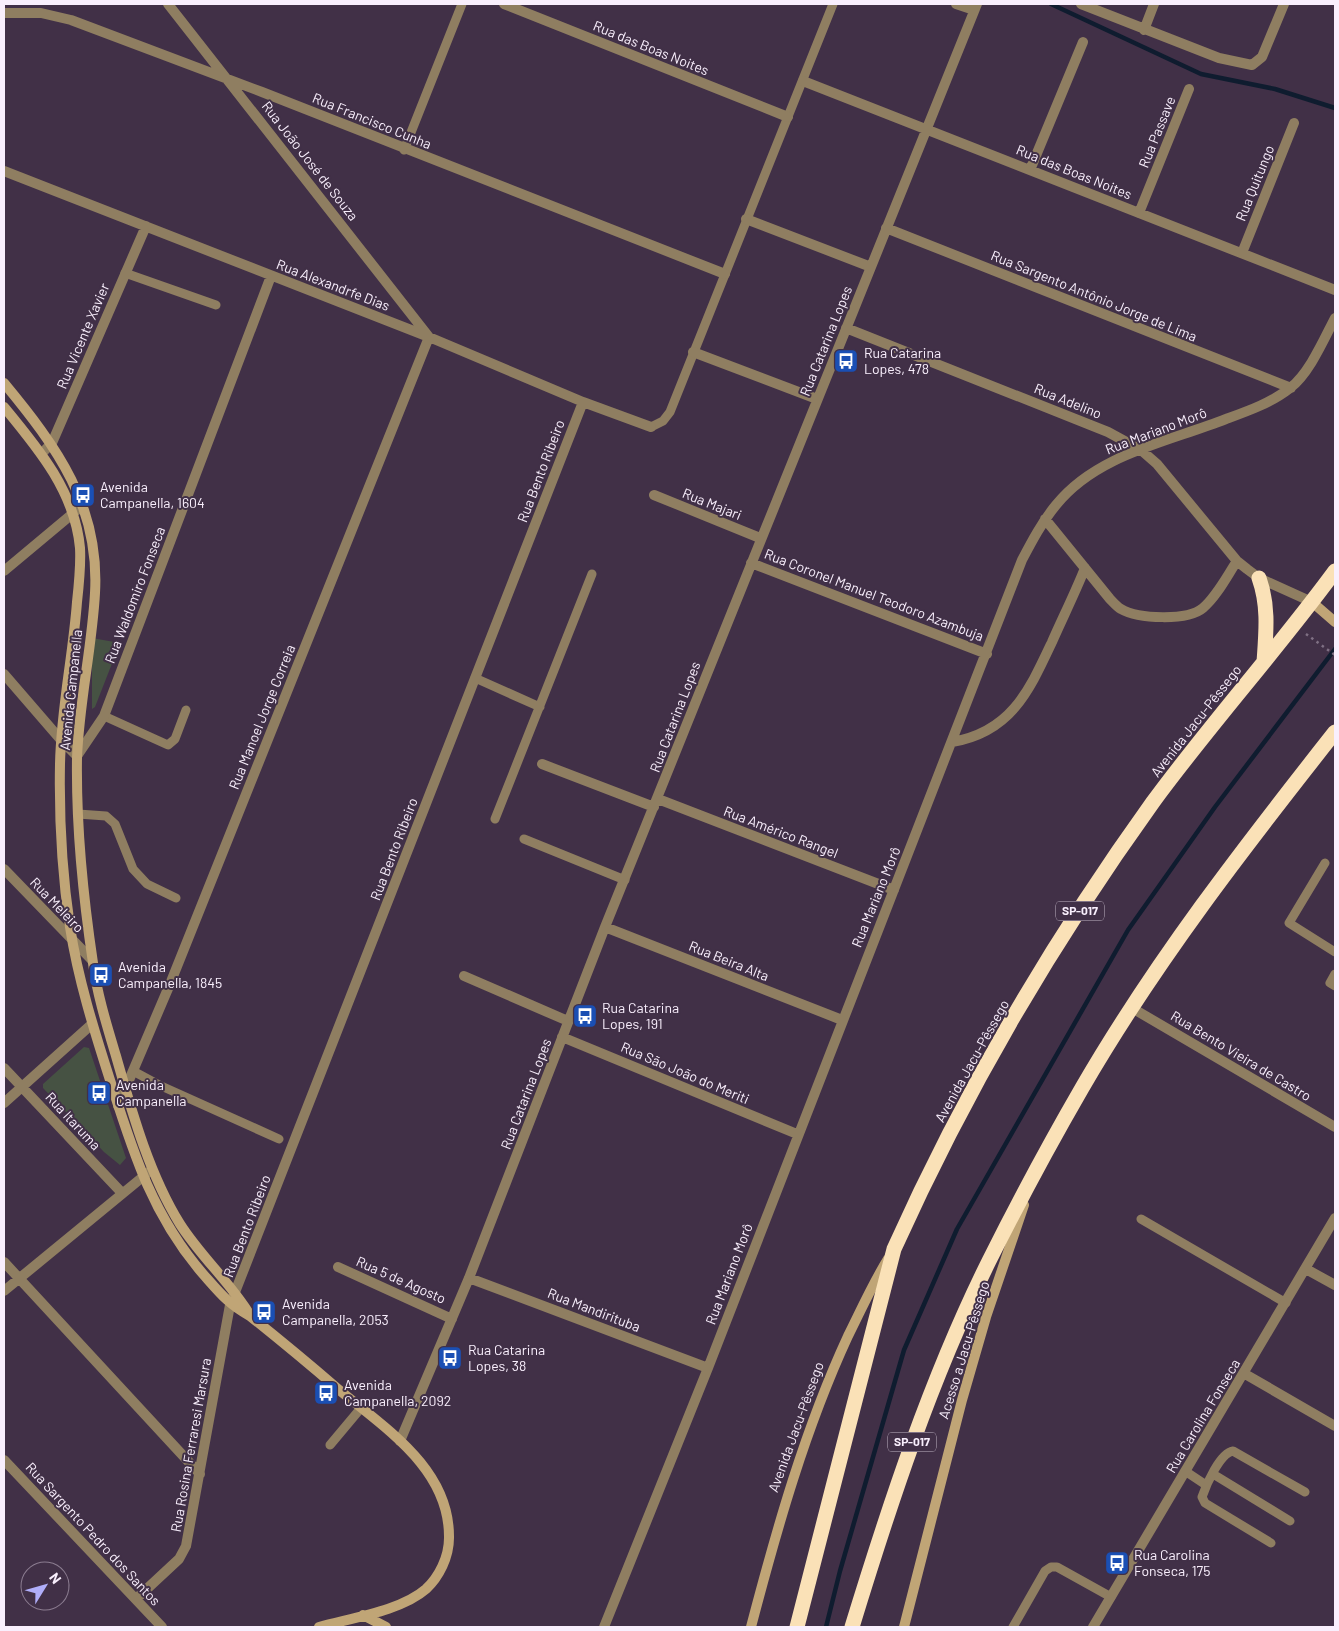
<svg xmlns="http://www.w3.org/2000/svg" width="1339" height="1631" font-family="Barlow,sans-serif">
<rect width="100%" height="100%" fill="#413047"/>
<path fill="#465243" d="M 92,638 L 120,643 L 95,707 L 92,709 Z
M 84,1047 L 89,1048 L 126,1158 L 120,1165 L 104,1152 L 43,1088 L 43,1084 Z"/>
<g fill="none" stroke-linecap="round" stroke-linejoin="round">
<path stroke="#0f1c2f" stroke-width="4.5" d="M 1051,4 L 1201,74 L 1275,89 L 1335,108
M 826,1627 L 840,1571 L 904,1350 L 957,1229 L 1128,930 L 1215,807 L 1335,649"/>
<path stroke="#7f7084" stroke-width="2.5" stroke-dasharray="2.5 4" stroke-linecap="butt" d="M 1306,634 L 1335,655"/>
<path stroke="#8f7e61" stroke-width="9" d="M 404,150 L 462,4
M 125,273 L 216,305
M 651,427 L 663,421 L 670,412 L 833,4
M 475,678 L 540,707
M 104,716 L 168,745 L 175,739 L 186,710
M 78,814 L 106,816 L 115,824 L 133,869 L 147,884 L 176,898
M 495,819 L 592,574
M 524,839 L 625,880
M 1325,863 L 1289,923 L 1335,952
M 1335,974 L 1330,983 L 1335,986
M 133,1071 L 159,1085 L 279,1139
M 1141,1219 L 1286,1303
M 330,1445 L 361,1408
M 1185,1471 L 1206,1485
M 1213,1474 L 1290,1521
M 1271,1543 L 1205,1503 L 1202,1497 C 1206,1485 1220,1453 1233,1451 L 1305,1492
M 1013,1627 L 1045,1571 L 1051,1567 L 1057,1567 L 1111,1597"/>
<path stroke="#8f7e61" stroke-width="10" d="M 504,4 L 788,117
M 956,4 L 974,10
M 1081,4 L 1219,58 L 1252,65 L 1262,57 L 1284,4
M 4,13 L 41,13 L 71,20 L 262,92 L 725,274
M 1144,30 L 1154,4
M 803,81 L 1335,290
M 1030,170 L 1083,42
M 4,171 L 429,337 L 583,402 L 651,427
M 1139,213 L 1189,89
M 746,219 L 871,267
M 886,228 L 1291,388
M 1242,253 L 1294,123
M 846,328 L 1108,432 L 1141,450 L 1157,464 L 1237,561 L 1247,569 L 1259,578 L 1312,602
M 693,352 L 817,399
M 42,453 L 52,443 L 146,226
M 654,495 L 760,538
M 1045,519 L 1110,599 C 1113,602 1117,607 1121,609 C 1138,619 1188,621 1203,608 C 1217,596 1227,576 1237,561
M 751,563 L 987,654
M 4,571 L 83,505
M 4,674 L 61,740 L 77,756 L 104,716 L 271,276
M 952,742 C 1011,732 1029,691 1052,642 C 1063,617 1075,593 1085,568
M 542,764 L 654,807
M 658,799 L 894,890
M 4,869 L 92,960
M 605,927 L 842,1020
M 464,976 L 568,1021
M 1132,1008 L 1335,1127
M 562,1037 L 797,1134
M 4,1068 L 122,1193
M 4,1103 L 92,1024
M 118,1106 L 170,984 L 429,337 L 168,4
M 4,1262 L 200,1474
M 338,1267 L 452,1319
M 1306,1269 L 1335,1285
M 469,1278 L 708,1368
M 4,1291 L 150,1171
M 1245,1374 L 1335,1426
M 400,1441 L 469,1278 L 605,927 L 977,4
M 4,1460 L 162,1627
M 136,1599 L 179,1559 L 186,1546 L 230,1305 L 583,402
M 604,1627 L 708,1368 L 1022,560 C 1032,541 1042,522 1056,505 C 1097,454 1168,442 1226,419 C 1248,411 1271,403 1290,388 C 1309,374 1324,339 1335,318
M 1093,1627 L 1335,1218"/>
<path stroke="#c0a576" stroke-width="10" d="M 4,383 C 57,447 100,506 95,593 C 92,648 79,703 77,758 C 76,826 83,896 93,963 C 97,994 107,1026 116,1056 C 132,1112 149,1174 180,1224 C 201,1257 230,1282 250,1315
M 4,407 C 38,448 75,492 80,548 C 81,566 79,584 77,602 C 73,656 61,710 60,764 C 59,818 62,873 70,927 C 78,979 94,1030 110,1080 C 133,1152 152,1215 203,1274 C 219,1292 228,1304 250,1316 C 280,1340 309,1364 338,1389 C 386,1429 450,1469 449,1538 C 449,1557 439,1577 426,1589 C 401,1611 351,1618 319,1627
M 1312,602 L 1335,622
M 363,1615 L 386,1627
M 751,1627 C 777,1528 805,1429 848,1336 C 861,1310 873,1283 888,1259
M 904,1627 L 962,1400 L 986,1317 L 1024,1205"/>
<path stroke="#fae1b7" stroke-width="15" d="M 1259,578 C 1269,606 1266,633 1264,662
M 797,1627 L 894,1249 C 964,1093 1053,941 1153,802 C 1211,723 1277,650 1335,571
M 852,1627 C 890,1503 931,1378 989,1261 C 1018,1203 1049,1145 1082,1088 C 1155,962 1245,846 1335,732"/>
</g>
<defs>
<symbol id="bus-square" viewBox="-11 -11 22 22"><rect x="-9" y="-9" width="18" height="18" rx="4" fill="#1a4fb4" stroke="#413047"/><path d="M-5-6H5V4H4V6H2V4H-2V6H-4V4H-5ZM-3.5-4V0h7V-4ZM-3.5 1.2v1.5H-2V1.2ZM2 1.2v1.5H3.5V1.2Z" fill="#fff"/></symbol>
</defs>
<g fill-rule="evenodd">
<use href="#bus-square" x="832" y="347" width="28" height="28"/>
<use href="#bus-square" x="69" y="481" width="28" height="28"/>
<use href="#bus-square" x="87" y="961" width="28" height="28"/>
<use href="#bus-square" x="571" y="1002" width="28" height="28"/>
<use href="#bus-square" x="85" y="1079" width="28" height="28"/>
<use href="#bus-square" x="250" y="1298" width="28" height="28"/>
<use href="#bus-square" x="436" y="1344" width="28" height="28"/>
<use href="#bus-square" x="312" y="1379" width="28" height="28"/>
<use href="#bus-square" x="1103" y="1549" width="28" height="28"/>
</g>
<g text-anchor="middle" stroke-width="4" stroke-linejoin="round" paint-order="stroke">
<g fill="#413047" stroke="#c2b6c6" stroke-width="1">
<rect x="1056" y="901.5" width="48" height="19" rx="4"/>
<rect x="888" y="1432.5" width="48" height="19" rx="4"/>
</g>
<g font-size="12" font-weight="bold" fill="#f9effd">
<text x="1080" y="915">SP-017</text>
<text x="912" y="1446">SP-017</text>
</g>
<g font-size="14" fill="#f9effd" stroke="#413047">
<text transform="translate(651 48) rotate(22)" y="5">Rua das Boas Noites</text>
<text transform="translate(372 121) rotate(22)" y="5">Rua Francisco Cunha</text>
<text transform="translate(1157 132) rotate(-68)" y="5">Rua Passave</text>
<text transform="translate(310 161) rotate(52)" y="5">Rua João José de Souza</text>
<text transform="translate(1074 172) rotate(22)" y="5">Rua das Boas Noites</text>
<text transform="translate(1255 183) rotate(-68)" y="5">Rua Quitungo</text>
<text transform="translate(333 285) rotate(21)" y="5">Rua Alexandrfe Dias</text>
<text transform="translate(1094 296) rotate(22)" y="5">Rua Sargento Antônio Jorge de Lima</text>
<text transform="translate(83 336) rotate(-67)" y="5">Rua Vicente Xavier</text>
<text transform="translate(826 341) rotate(-68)" y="5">Rua Catarina Lopes</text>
<text transform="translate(1068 401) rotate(22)" y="5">Rua Adelino</text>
<text transform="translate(1156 431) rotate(-21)" y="5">Rua Mariano Morô</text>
<text transform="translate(541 471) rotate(-69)" y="5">Rua Bento Ribeiro</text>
<text transform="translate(712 504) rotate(22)" y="5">Rua Majari</text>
<text transform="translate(135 595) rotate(-69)" y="5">Rua Waldomiro Fonseca</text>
<text transform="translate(874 595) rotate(21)" y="5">Rua Coronel Manuel Teodoro Azambuja</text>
<text transform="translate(71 690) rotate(-84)" y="5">Avenida Campanella</text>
<text transform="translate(262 717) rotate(-68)" y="5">Rua Manoel Jorge Correia</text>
<text transform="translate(675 717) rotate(-69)" y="5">Rua Catarina Lopes</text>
<text transform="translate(1196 721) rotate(-52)" y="5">Avenida Jacu-Pêssego</text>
<text transform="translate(781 832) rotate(21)" y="5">Rua Américo Rangel</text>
<text transform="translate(394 849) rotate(-69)" y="5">Rua Bento Ribeiro</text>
<text transform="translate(876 897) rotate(-68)" y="5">Rua Mariano Morô</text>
<text transform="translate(57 905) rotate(46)" y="5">Rua Meleiro</text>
<text transform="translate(729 961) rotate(22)" y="5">Rua Beira Alta</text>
<text transform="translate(1241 1056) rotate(31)" y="5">Rua Bento Vieira de Castro</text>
<text transform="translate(972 1061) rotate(-61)" y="5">Avenida Jacu-Pêssego</text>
<text transform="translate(685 1073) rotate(23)" y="5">Rua São João do Meriti</text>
<text transform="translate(526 1094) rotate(-69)" y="5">Rua Catarina Lopes</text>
<text transform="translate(73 1121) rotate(47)" y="5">Rua Itaruma</text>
<text transform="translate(247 1226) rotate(-69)" y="5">Rua Bento Ribeiro</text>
<text transform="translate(729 1274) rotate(-69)" y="5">Rua Mariano Morô</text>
<text transform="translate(401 1280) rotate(24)" y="5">Rua 5 de Agosto</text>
<text transform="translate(594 1310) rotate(21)" y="5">Rua Mandirituba</text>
<text transform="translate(964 1350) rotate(-73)" y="5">Acesso a Jacu-Pêssego</text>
<text transform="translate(1203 1416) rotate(-59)" y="5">Rua Carolina Fonseca</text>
<text transform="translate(796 1427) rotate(-70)" y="5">Avenida Jacu-Pêssego</text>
<text transform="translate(191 1445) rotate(-80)" y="5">Rua Rosina Ferraresi Marsura</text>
<text transform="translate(93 1534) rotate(47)" y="5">Rua Sargento Pedro dos Santos</text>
</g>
<g font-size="14" fill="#f9effd" stroke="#413047" text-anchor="start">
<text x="864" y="358">Rua Catarina<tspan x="864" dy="16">Lopes, 478</tspan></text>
<text x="100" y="492">Avenida<tspan x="100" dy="16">Campanella, 1604</tspan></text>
<text x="118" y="972">Avenida<tspan x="118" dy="16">Campanella, 1845</tspan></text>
<text x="602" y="1013">Rua Catarina<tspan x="602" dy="16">Lopes, 191</tspan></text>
<text x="116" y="1090">Avenida<tspan x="116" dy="16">Campanella</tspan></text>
<text x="282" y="1309">Avenida<tspan x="282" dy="16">Campanella, 2053</tspan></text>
<text x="468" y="1355">Rua Catarina<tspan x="468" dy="16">Lopes, 38</tspan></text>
<text x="344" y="1390">Avenida<tspan x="344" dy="16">Campanella, 2092</tspan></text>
<text x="1134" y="1560">Rua Carolina<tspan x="1134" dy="16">Fonseca, 175</tspan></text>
</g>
</g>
<rect width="1339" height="1631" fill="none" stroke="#f9effd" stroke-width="10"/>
<g transform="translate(45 1586) rotate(53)"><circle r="24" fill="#413047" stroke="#8b7c90"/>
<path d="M0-4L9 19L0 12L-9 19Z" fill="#b0aefa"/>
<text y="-8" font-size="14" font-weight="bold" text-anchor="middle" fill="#f9effd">N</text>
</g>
</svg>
